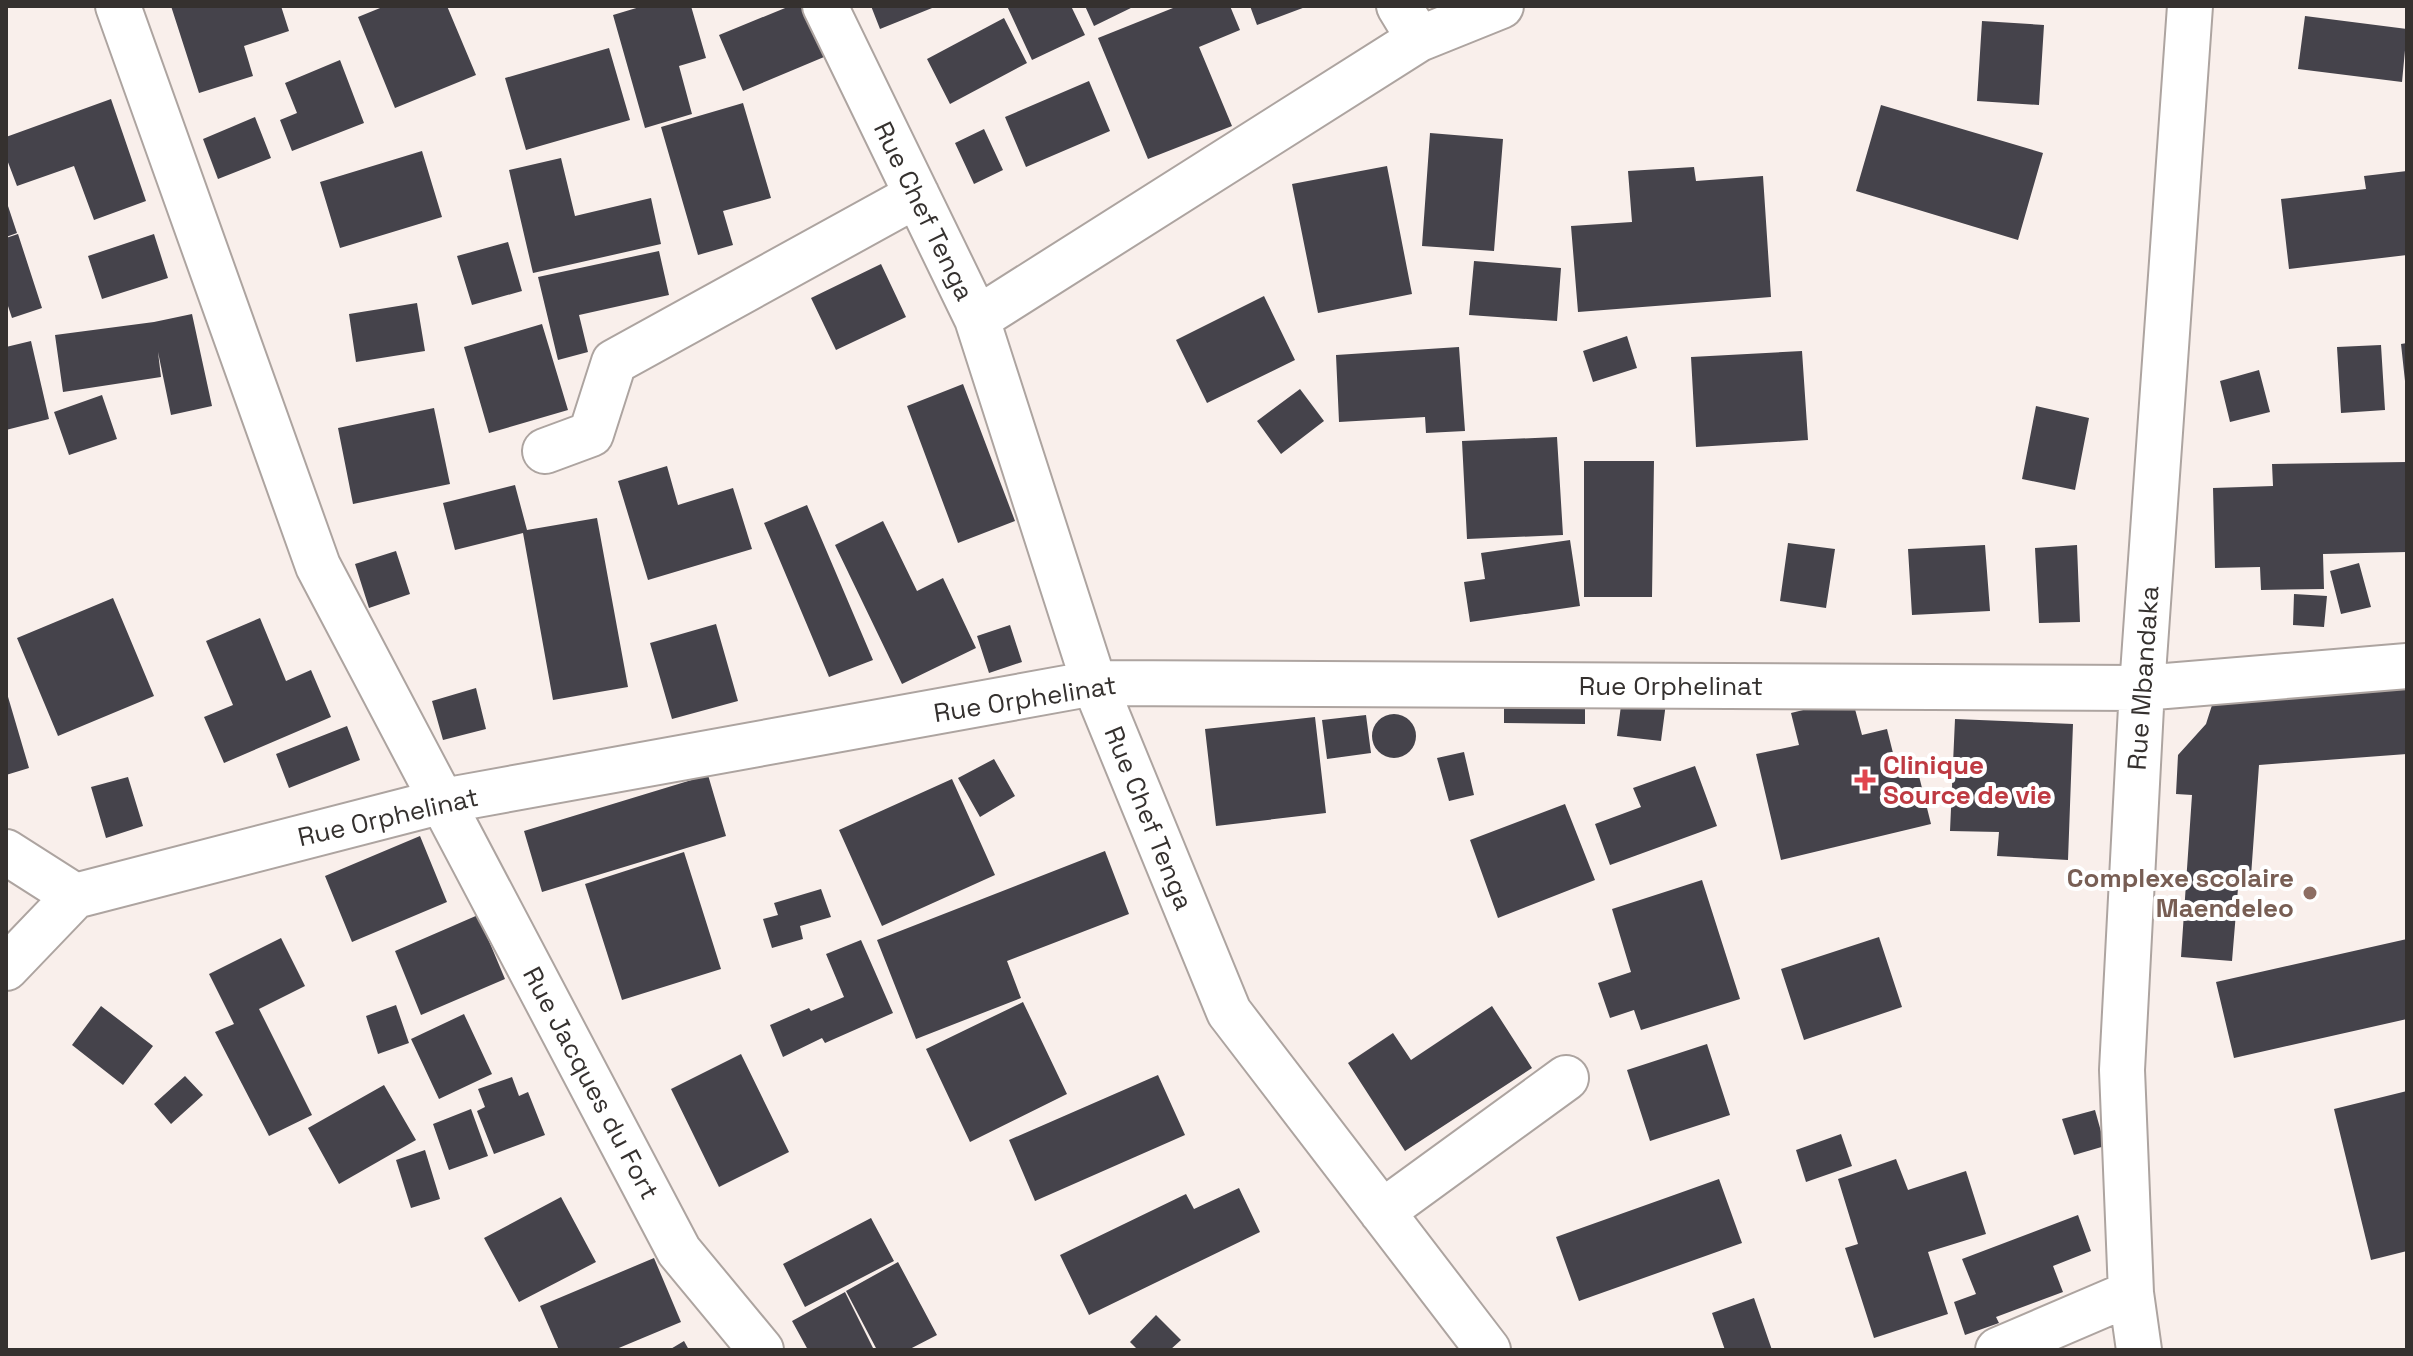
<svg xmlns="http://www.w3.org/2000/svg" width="2413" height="1356" font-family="'Space Grotesk',sans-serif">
<rect width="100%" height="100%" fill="#f9efeb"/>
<path fill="#45434b" d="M 171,6 L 281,6 L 289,31 L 244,46 L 253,76 L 199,93 Z
M 385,6 L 447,6 L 476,75 L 395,108 L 358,17 Z
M 643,6 L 691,6 L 706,58 L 679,66 L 692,114 L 645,128 L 613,15 Z
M 790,6 L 804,6 L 824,57 L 743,91 L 719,35 Z
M 871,6 L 937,6 L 880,29 Z
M 1007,6 L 1071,6 L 1085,35 L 1032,60 Z
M 1085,6 L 1135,6 L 1094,26 Z
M 1178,6 L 1230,6 L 1240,30 L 1199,47 L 1232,126 L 1148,159 L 1098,38 Z
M 1250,6 L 1308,6 L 1257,25 Z
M 2305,16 L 2407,29 L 2402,82 L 2298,69 Z
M 1004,18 L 1027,63 L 950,104 L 927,59 Z
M 1982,21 L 2044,25 L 2039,105 L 1977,101 Z
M 609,48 L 630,120 L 526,150 L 505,78 Z
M 340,60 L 364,123 L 292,151 L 280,120 L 297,113 L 285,83 Z
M 1089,81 L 1110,131 L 1026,167 L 1005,117 Z
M 111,99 L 146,201 L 94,220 L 74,166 L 17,186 L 6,157 L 6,137 Z
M 743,103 L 771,198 L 723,211 L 733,245 L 698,255 L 661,127 Z
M 1881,105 L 2043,153 L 2018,240 L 1856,191 Z
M 255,117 L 271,158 L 218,179 L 203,139 Z
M 984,129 L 1003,170 L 974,184 L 955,143 Z
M 1430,133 L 1503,139 L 1494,251 L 1422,246 Z
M 422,151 L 442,217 L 340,248 L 320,182 Z
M 561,158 L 575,216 L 651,198 L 661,244 L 533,273 L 509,170 Z
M 1387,166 L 1412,294 L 1318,313 L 1292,184 Z
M 1694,167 L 1696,181 L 1763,176 L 1771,297 L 1578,312 L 1571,226 L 1632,222 L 1628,171 Z
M 2407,171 L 2407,255 L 2289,269 L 2281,199 L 2366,189 L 2364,176 Z
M 6,200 L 17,233 L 6,237 Z
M 18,234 L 42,308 L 12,318 L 6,300 L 6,238 Z
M 154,234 L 168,278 L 102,299 L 88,256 Z
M 508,242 L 522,291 L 472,305 L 457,256 Z
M 659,251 L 669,295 L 579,315 L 588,352 L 558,360 L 538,277 Z
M 1474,261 L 1561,268 L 1557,321 L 1469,315 Z
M 881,264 L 906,317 L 836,350 L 811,298 Z
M 1264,296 L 1295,360 L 1207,403 L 1176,340 Z
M 417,303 L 425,351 L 356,362 L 349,314 Z
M 192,314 L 212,406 L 171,415 L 158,352 L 161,377 L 63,392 L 55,335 L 154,322 Z
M 542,324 L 568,410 L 489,433 L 464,347 Z
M 1627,336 L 1637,368 L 1593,382 L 1583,351 Z
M 31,341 L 49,419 L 6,430 L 6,347 Z
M 2407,343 L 2407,380 L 2405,381 L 2401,344 Z
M 2381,345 L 2385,410 L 2341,413 L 2337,347 Z
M 1459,347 L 1465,431 L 1426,433 L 1425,417 L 1339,422 L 1336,355 Z
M 1802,351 L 1808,440 L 1696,447 L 1691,357 Z
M 2259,370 L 2270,412 L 2230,422 L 2220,381 Z
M 963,384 L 1015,521 L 958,543 L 907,406 Z
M 1300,389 L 1324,421 L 1281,454 L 1257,421 Z
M 102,395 L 117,439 L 69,455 L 54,412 Z
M 2036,406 L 2089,418 L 2075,490 L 2022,479 Z
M 434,408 L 450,484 L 353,504 L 338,428 Z
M 1557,437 L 1563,535 L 1467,539 L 1462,441 Z
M 1584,461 L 1654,461 L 1652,597 L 1584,597 Z
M 2407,462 L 2407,552 L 2323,554 L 2324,589 L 2261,590 L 2260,567 L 2215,568 L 2213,488 L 2273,486 L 2272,464 Z
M 667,466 L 678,505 L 733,488 L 752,549 L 648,580 L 618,481 Z
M 515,485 L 527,530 L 597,518 L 628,687 L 553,700 L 523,533 L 455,550 L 443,503 Z
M 807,505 L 873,660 L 829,677 L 764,523 Z
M 883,521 L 917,591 L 943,578 L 976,648 L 902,684 L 835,545 Z
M 1570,540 L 1580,606 L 1470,622 L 1464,582 L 1485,579 L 1481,553 Z
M 1788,543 L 1835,549 L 1826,608 L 1780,601 Z
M 1985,545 L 1990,611 L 1912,615 L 1908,549 Z
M 2077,545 L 2080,622 L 2039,623 L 2035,548 Z
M 396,551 L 410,594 L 369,608 L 355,564 Z
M 2359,563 L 2371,607 L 2341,614 L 2330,571 Z
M 2294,594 L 2327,596 L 2324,627 L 2293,625 Z
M 113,598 L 154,696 L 58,736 L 17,638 Z
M 260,618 L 286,681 L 311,670 L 331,717 L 224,763 L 204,717 L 233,705 L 206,641 Z
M 716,624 L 738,701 L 672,719 L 650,643 Z
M 1010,625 L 1022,662 L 989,673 L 977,636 Z
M 2407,684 L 2407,754 L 2259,765 L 2251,876 L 2239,876 L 2232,961 L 2181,957 L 2192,795 L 2176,794 L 2178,755 L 2206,724 L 2213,702 Z
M 476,688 L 486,729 L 443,740 L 432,701 Z
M 6,690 L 29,768 L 6,775 Z
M 1504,695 L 1585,695 L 1585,724 L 1504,723 Z
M 1622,698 L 1666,703 L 1661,741 L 1617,736 Z
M 1852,698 L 1862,735 L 1887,729 L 1897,769 L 1916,764 L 1931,824 L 1781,860 L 1756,754 L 1799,745 L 1791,713 Z
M1372 736a22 22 0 1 1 44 0a22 22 0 1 1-44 0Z
M 1366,715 L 1371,753 L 1327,759 L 1322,720 Z
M 1315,717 L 1326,813 L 1216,826 L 1205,729 Z
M 1955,719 L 2073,724 L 2068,860 L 1997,856 L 1999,832 L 1950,831 Z
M 347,726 L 360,760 L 289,788 L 276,754 Z
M 1464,752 L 1474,795 L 1449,801 L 1437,758 Z
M 994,759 L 1015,796 L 980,817 L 958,778 Z
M 1695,766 L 1717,826 L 1610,865 L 1595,824 L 1641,807 L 1633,788 Z
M 708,775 L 726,836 L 542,892 L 524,831 Z
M 128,777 L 143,826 L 106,838 L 91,787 Z
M 952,779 L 995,875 L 882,926 L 839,830 Z
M 1565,804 L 1595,880 L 1498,918 L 1470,840 Z
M 420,836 L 447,902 L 352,942 L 325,876 Z
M 1105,851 L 1129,914 L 1007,961 L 1021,998 L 916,1039 L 877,940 Z
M 684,852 L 721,969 L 622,1000 L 585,884 Z
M 1702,880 L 1740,999 L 1641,1030 L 1634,1010 L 1610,1018 L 1598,983 L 1631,972 L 1612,909 Z
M 821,889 L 831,917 L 800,926 L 803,939 L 772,948 L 763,919 L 778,915 L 774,903 Z
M 478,915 L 505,979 L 421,1015 L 395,951 Z
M 1879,937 L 1902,1007 L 1804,1040 L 1781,969 Z
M 281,938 L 305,986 L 259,1009 L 312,1115 L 269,1136 L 215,1032 L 234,1024 L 209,974 Z
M 2407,939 L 2407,1019 L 2234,1058 L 2216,982 Z
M 861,940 L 893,1013 L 825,1043 L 822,1038 L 783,1057 L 770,1025 L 809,1008 L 811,1011 L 844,997 L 826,954 Z
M 1023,1002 L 1067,1094 L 970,1142 L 926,1049 Z
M 396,1005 L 409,1043 L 378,1054 L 366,1016 Z
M 101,1006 L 153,1046 L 123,1085 L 72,1045 Z
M 1492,1006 L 1532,1068 L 1405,1151 L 1348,1063 L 1393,1033 L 1411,1060 Z
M 464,1014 L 492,1074 L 439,1099 L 411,1039 Z
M 1707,1044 L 1730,1115 L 1650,1141 L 1627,1070 Z
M 741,1054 L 789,1152 L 719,1187 L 671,1089 Z
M 1158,1075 L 1185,1135 L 1035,1201 L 1009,1140 Z
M 185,1076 L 203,1095 L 171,1124 L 154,1104 Z
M 512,1077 L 519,1096 L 528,1092 L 545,1135 L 494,1154 L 477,1111 L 485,1107 L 478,1089 Z
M 384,1085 L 416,1140 L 339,1184 L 308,1128 Z
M 2407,1091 L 2407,1251 L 2371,1260 L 2334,1109 Z
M 471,1109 L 488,1156 L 449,1170 L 433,1124 Z
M 2095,1110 L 2105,1146 L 2074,1155 L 2062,1119 Z
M 1841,1134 L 1852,1166 L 1806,1182 L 1796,1150 Z
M 425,1150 L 440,1199 L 411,1208 L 396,1160 Z
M 1896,1159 L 1908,1190 L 1966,1171 L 1986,1234 L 1928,1252 L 1948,1314 L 1874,1338 L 1845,1248 L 1858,1244 L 1838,1179 Z
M 1719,1179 L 1742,1243 L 1579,1301 L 1556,1237 Z
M 1239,1188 L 1260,1232 L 1089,1315 L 1060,1255 L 1186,1194 L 1194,1209 Z
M 561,1197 L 596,1262 L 519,1302 L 484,1238 Z
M 2078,1215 L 2091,1251 L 2053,1266 L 2063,1292 L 1996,1317 L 1999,1323 L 1965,1335 L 1954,1302 L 1976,1294 L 1962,1259 Z
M 871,1218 L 894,1261 L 805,1307 L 783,1264 Z
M 654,1258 L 681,1322 L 614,1350 L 559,1350 L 540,1306 Z
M 898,1262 L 937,1335 L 908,1350 L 877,1350 L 846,1291 Z
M 845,1292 L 874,1350 L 808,1350 L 792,1321 Z
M 1754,1298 L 1772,1350 L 1725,1350 L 1712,1313 Z
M 1156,1315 L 1181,1340 L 1170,1350 L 1138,1350 L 1130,1342 Z
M 684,1341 L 689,1350 L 669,1350 Z"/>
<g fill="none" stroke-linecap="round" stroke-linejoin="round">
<defs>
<path id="minor" d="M 118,6 L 318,566 L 679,1251 L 761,1350
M 825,6 L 977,319 L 1094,683 L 1229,1012 L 1488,1350
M 1399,6 L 1419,39 L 1501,6
M 977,319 L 1419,39
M 545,451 L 591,434 L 614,362 L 917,195
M 6,852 L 75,896
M 6,968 L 75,896 L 443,801 L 1094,683 L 2142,688 L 2407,666
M 1382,1212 L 1566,1078
M 1998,1350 L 2131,1293
M 2139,1350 L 2131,1293 L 2122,1070 L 2142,688 L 2190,6"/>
</defs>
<use href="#minor" stroke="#ada4a0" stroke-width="48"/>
<use href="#minor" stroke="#fff" stroke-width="44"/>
</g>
<path fill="#e0444e" stroke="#fff" stroke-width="3" d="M1861 768h8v8h8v8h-8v8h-8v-8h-8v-8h8z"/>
<circle fill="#8d6e63" stroke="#fff" stroke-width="3" cx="2310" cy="893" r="8"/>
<g text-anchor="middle" stroke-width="8" stroke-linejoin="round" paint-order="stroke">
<g font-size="26" fill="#35312f" stroke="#fff">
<text transform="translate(924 211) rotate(64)" y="9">Rue Chef Tenga</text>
<text transform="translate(2143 678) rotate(-86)" y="9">Rue Mbandaka</text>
<text x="1671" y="695">Rue Orphelinat</text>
<text transform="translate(1025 699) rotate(-9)" y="9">Rue Orphelinat</text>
<text transform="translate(388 817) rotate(-13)" y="9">Rue Orphelinat</text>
<text transform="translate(1149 818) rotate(68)" y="9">Rue Chef Tenga</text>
<text transform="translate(591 1083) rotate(62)" y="9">Rue Jacques du Fort</text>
</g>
<g font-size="26" font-weight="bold" fill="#be3a42" stroke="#fff" text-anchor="start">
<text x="1883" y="774">Clinique<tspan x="1883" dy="30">Source de vie</tspan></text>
</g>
<g font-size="26" font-weight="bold" fill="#785e54" stroke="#fff" text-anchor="end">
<text x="2294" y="887">Complexe scolaire<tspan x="2294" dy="30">Maendeleo</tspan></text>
</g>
</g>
<rect width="2413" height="1356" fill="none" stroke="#35312f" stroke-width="16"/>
</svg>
